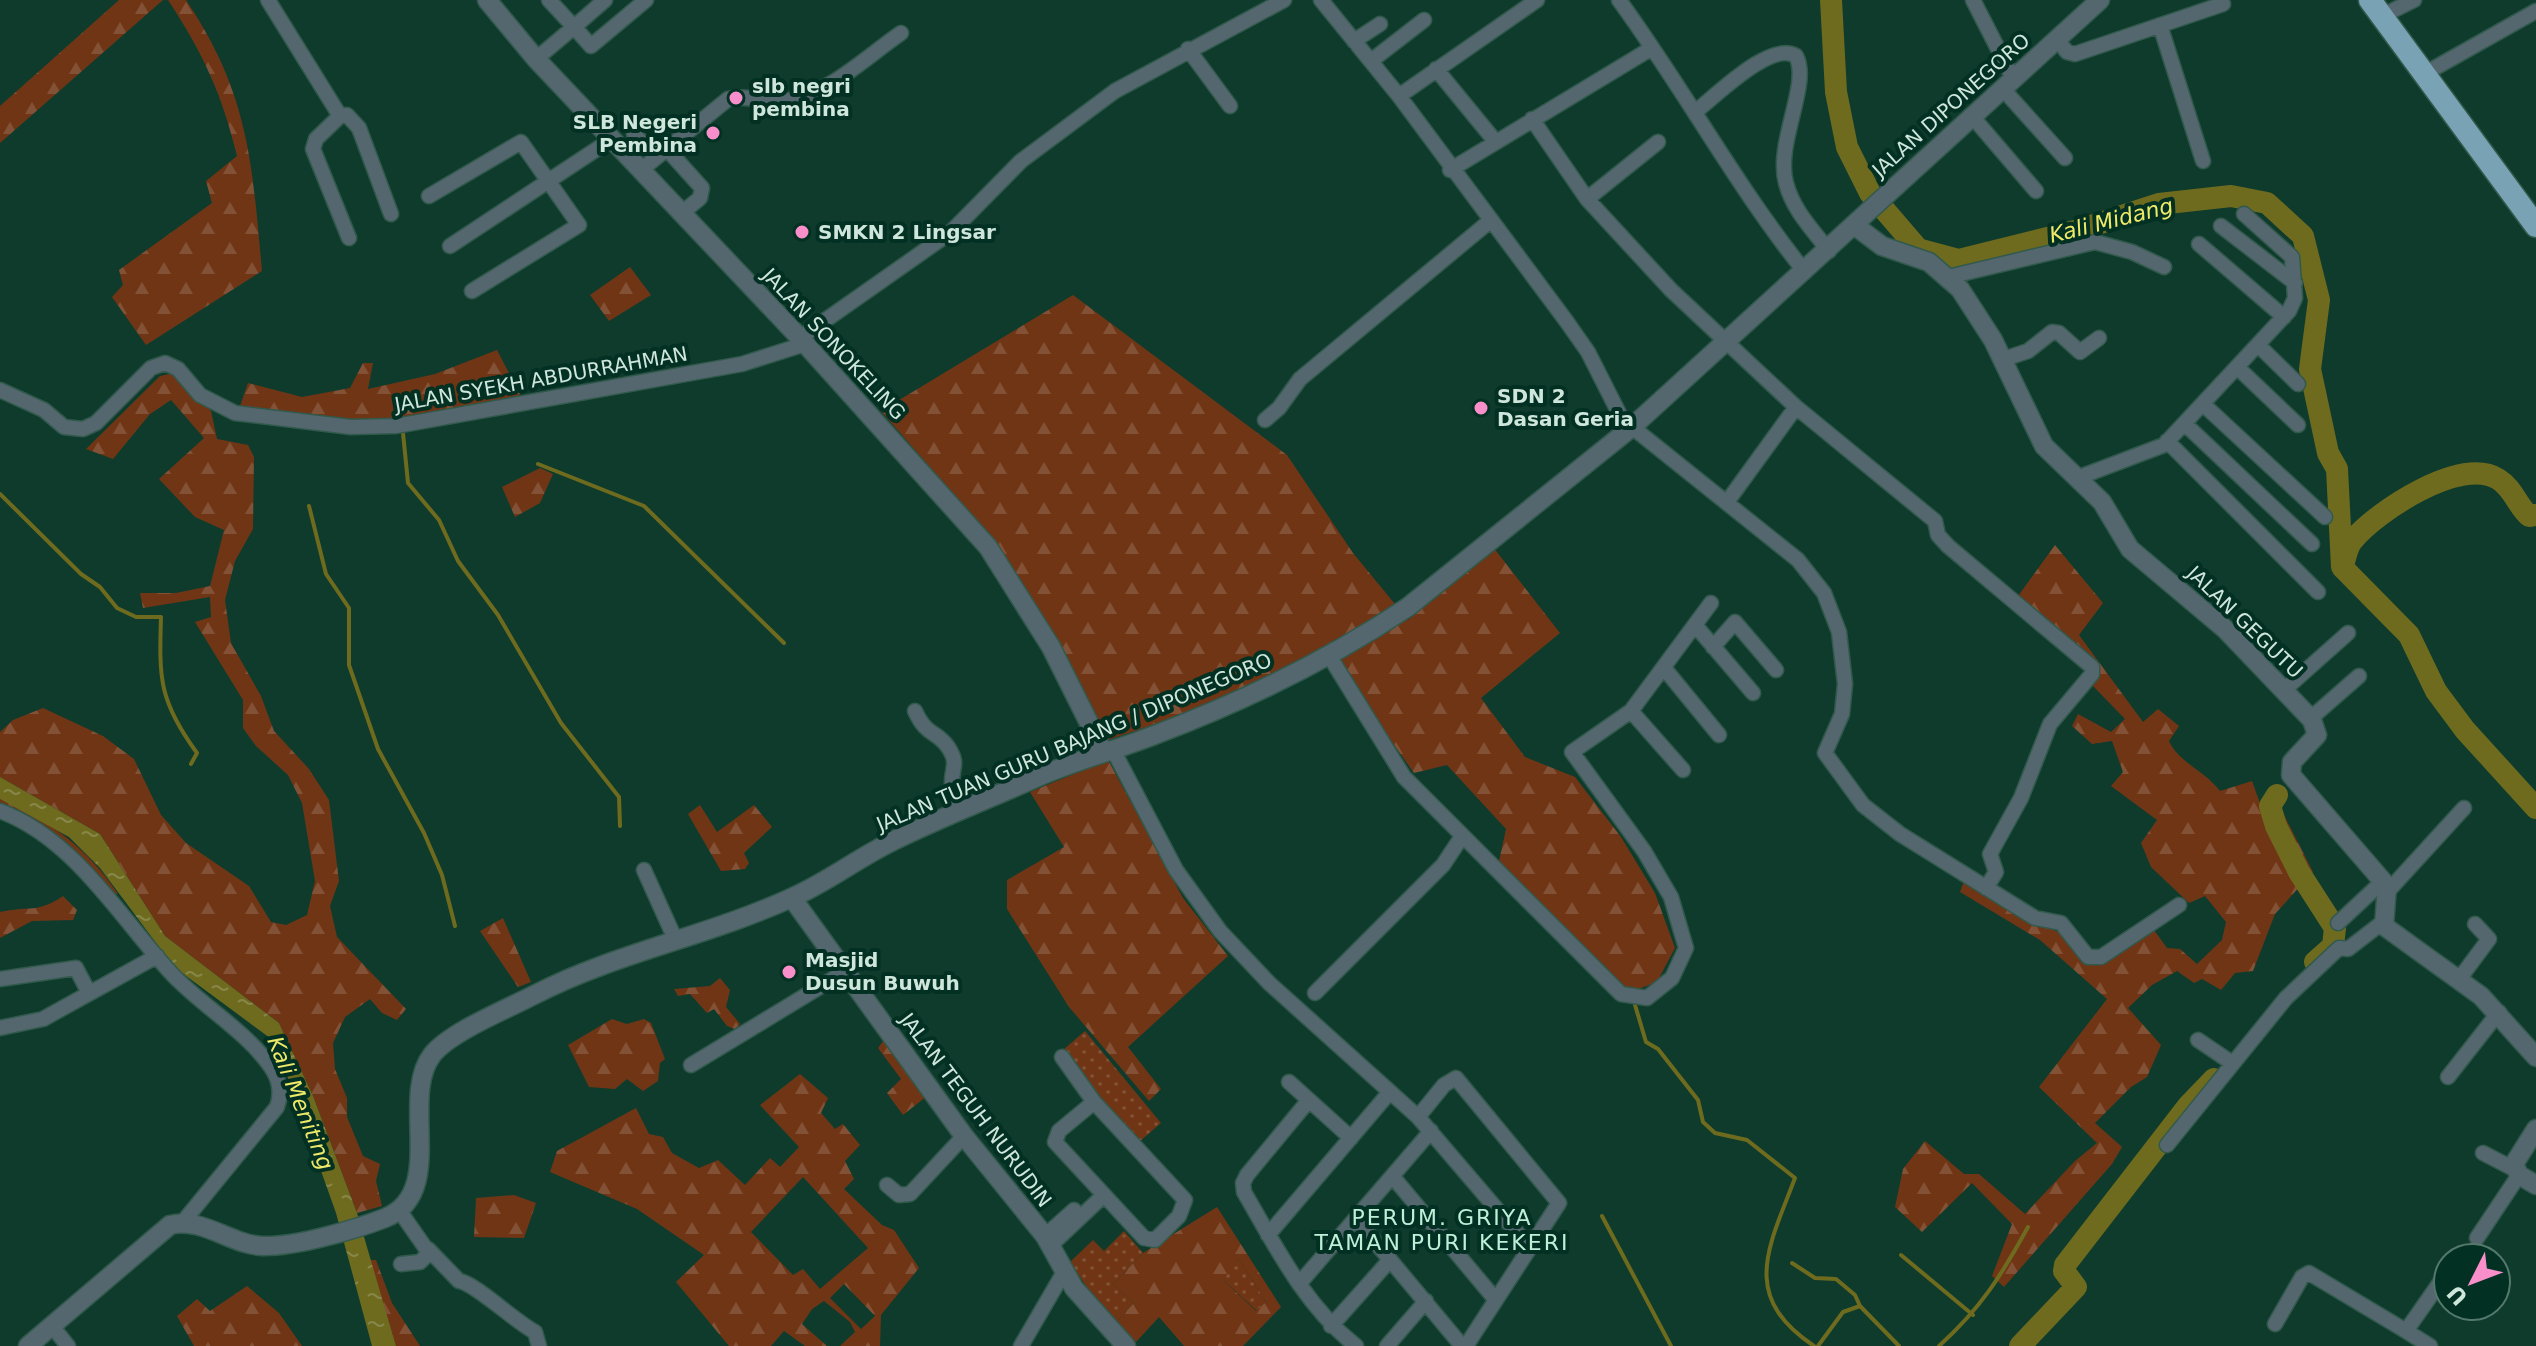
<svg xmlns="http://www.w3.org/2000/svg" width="2536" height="1346" font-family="'DejaVu Sans',sans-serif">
<defs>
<pattern id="grass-dots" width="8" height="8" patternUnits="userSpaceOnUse" patternTransform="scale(2)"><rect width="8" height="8" fill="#703515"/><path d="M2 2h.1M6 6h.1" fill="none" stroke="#835236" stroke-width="1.8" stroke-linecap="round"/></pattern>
<pattern id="forest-firs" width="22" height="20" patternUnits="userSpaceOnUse" patternTransform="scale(2)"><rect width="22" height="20" fill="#703515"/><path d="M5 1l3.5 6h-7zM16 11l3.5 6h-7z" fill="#835236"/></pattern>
<pattern id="water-ripples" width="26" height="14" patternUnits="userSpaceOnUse" patternTransform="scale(2)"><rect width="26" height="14" fill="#6e6b1f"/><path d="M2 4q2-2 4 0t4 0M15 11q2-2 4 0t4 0" fill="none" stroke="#88874a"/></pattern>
</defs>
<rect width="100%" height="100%" fill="#0e3b2c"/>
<path fill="url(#grass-dots)" d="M 1085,1031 L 1161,1123 L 1139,1142 L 1100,1100 L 1063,1050 Z
M 1124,1231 L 1143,1253 L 1113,1284 L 1134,1303 L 1116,1322 L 1098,1304 L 1070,1262 L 1093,1240 L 1104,1251 Z
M 1239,1259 L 1266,1302 L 1257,1311 L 1221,1278 Z"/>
<path fill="url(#forest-firs)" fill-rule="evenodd" d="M 119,0 L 163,0 L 0,143 L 0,106 Z
M 168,0 L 186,0 C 249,94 252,162 262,271 L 146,345 L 112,297 L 123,285 L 119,270 L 212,203 L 206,181 L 237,156 C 222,94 203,53 168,0 Z
M 630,267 L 651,295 L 609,321 L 590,295 Z
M 1073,295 L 1287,455 L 1353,553 L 1408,620 L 1493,547 L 1560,633 L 1481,698 L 1525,757 L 1575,777 L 1621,837 L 1655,893 L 1675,948 L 1657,982 L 1628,993 L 1605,966 L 1498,866 L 1506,829 L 1447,765 L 1414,773 L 1327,650 L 1200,709 L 1108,740 L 995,542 L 881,411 Z
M 497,350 L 522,398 L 397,420 L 364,422 L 240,406 L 248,383 L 302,397 L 350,388 L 363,363 L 373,363 L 368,389 L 435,374 Z
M 174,373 L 211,411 L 217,439 L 248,445 L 254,457 L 253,529 L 235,561 L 225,600 L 231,643 L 261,696 L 274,731 L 309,769 L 329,800 L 339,881 L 330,906 L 337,937 L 406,1009 L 397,1020 L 382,1013 L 370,999 L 345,1017 L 333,1043 L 335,1069 L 347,1098 L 347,1117 L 363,1156 L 380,1164 L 376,1181 L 382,1206 L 357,1213 L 313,1096 L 279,1023 L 165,936 L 100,834 L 0,777 L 0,732 L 13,720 L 43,708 L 103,736 L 134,759 L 161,815 L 186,843 L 249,886 L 271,922 L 286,925 L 307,915 L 315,881 L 302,803 L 288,775 L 256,746 L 243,728 L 243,700 L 195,622 L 211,617 L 210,597 L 143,608 L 140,593 L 176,593 L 210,586 L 224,530 L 195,517 L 159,479 L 204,438 L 171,400 L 150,414 L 113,459 L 86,449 L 160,376 Z
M 540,468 L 553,474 L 540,503 L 515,517 L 502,487 Z
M 2055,545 L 2103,603 L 2079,635 L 2143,722 L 2158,709 L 2179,726 L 2169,741 C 2179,763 2204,770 2220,791 L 2252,781 L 2261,806 L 2283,813 L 2313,872 L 2275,914 L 2253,971 L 2235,973 L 2221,990 L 2202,979 L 2194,983 L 2177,971 L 2152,985 L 2128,1008 L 2161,1045 L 2147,1077 L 2131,1087 L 2095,1123 L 2122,1147 L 2112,1164 L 2004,1287 L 1992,1276 L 2012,1224 L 1972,1183 L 1922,1232 L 1895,1207 L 1903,1169 L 1925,1141 L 1964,1174 L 1979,1174 L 2025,1214 L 2075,1161 L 2097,1143 L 2039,1087 L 2107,999 L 2040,940 L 1960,892 L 1964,881 C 2012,909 2060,930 2105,961 L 2154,930 L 2167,948 L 2180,949 L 2197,964 L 2222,940 L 2226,922 L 2205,896 L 2189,903 L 2151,867 L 2141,843 L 2157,820 L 2111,786 L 2123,772 L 2112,741 L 2092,744 L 2072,726 L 2078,714 L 2111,732 L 2125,719 L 2093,686 L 2096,665 L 2018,596 Z
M 1108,760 L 1183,898 L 1228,956 L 1128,1047 L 1161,1089 L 1149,1101 L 1069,1007 L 1007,909 L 1007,880 L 1064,847 L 1030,792 Z
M 0,799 C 49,819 89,850 118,894 L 109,894 L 0,806 Z
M 700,805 L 717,832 L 754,805 L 772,827 L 744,853 L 749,863 L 745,869 L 721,871 L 688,814 Z
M 63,896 L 77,910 L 73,920 L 32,921 L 0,938 L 0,912 C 28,906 39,913 63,896 Z
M 503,918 L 531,982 L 518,987 L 480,931 Z
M 720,978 L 730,990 L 726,1007 L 740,1024 L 735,1029 L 727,1026 L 714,1009 L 707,1013 L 690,994 L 678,996 L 674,989 L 710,986 Z
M 612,1019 L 627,1024 L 644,1019 L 651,1023 L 665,1059 L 660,1063 L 658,1081 L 643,1091 L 627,1079 L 615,1089 L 589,1087 L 568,1045 Z
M 887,1036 L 927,1096 L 903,1115 L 887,1093 L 901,1079 L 878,1048 Z
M 800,1074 L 828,1098 L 821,1113 L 835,1129 L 843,1124 L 860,1145 L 845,1161 L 854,1179 L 844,1189 L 882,1225 L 894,1230 L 919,1268 L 881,1315 L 880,1346 L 840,1346 L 855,1332 L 850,1322 L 824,1301 L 812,1309 L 802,1324 L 827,1346 L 805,1346 L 784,1331 L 771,1346 L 729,1346 L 676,1282 L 704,1255 L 637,1209 L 550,1172 L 557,1151 L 636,1108 L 649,1134 L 663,1137 L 672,1153 L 699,1168 L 718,1160 L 745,1185 L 770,1158 L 780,1167 L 799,1147 L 760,1105 ZM 803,1177 L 868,1248 L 820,1289 L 803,1269 L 793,1275 L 751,1232 ZM 844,1284 L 875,1316 L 861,1329 L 830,1298 Z
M 514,1195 L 536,1203 L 524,1238 L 474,1237 L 476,1198 Z
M 1217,1207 L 1281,1307 L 1243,1346 L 1184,1346 L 1159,1317 L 1136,1342 L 1116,1322 L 1134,1303 L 1113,1284 L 1143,1253 ZM 1239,1259 L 1266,1302 L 1256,1311 L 1222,1279 Z
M 370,1260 L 376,1260 L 392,1303 L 420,1346 L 396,1346 Z
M 247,1286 L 279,1313 L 302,1346 L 194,1346 L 177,1316 L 197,1299 L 210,1311 Z"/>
<path fill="url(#water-ripples)" d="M 0,777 L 100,834 L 165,936 L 279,1023 L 313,1096 L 357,1213 L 396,1346 L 372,1346 L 336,1213 L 284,1067 L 270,1038 L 174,967 L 100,868 L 69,837 L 0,799 Z"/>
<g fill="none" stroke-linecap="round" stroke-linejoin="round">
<path stroke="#6e6b1f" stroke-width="4" d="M 403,433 L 408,483 L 439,520 L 458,561 L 498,615 L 561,723 L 619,797 L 620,826
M 538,464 L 644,506 L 784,643
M 0,494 L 81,574 L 100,587 L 117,608 L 136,617 L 161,617 C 159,679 159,701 197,753 L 191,764
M 309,506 L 326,574 L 349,608 L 349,665 L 378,749 L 424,833 L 442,875 L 455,926
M 1635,1005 L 1646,1042 L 1658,1049 L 1698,1100 L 1703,1122 L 1715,1133 L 1747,1140 L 1795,1178 C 1769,1247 1739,1296 1814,1346
M 1602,1216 L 1671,1346
M 1901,1255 L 1973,1315
M 1792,1263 L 1815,1278 L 1836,1279 L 1855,1295 L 1860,1306 L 1899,1346
M 1818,1346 L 1843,1312 L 1860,1306
M 1939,1346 C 1981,1308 2001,1276 2028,1227"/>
<path stroke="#6e6b1f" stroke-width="22" d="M 1831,0 L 1836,92 L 1847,147 L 1870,193 L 1918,249 L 1959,260 L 2079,230 L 2159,204 L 2231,196 L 2267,203 L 2303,236 L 2319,300 L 2310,369 L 2328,453 L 2337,469 L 2342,567 L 2409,635 L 2436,691 L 2465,730 L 2536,808
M 2344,562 C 2346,555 2348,545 2353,540 C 2377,511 2461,456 2498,479 C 2513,488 2517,505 2529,516 L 2536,515
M 2277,795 L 2270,806 L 2276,826 L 2299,872 L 2335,928 L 2333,946 L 2315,962
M 2020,1346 L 2076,1287 L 2064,1271 L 2065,1265 L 2188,1106 L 2214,1079"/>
<defs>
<path id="minor" d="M 268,0 L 340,116 L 347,115 L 359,128 L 391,214
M 549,0 L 574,27 L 605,0
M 1321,0 L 1399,96 L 1567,322 L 1588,352 L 1628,431
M 1619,0 C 1684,89 1736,186 1805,272
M 1973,0 L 2013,78
M 2382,16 L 2414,0
M 2160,25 L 2203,161
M 2056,38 L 2067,52 L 2075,54 L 2223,4
M 1354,41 L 1380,24
M 1188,49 L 1230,106
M 536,59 L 574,27 L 591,46 L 646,0
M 1371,61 L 1424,20
M 1436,69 L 1495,141
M 2424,74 L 2536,11
M 2002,88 L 2065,158
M 1399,96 L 1537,0
M 1695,112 C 1716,96 1771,40 1796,56 C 1811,84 1775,143 1786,183 C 1793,210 1812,229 1829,251
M 1971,115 L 2036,191
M 340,116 L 316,139 L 313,149 L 349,238
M 1532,119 L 1587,199 L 1671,290 L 1796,407 L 1935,521 L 1938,535 L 1948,546 L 2092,667 L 2092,674 L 2050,724 L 2021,798 L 1990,854 L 1996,872 L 1986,888
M 634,134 L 656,157
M 666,148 L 702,188 L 700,198 L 682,213
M 641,170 L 728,99 C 746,94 765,103 784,101 C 827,96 866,57 901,33
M 1450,170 L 1652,48
M 429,196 L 521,142 L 579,225 L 472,291
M 1587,199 L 1658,142
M 2221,226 L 2295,283
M 2199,244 L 2284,317
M 450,246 L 612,139
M 1948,277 L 2095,242 L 2132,252 L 2164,267
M 800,338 L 951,232 L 1021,161 L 1115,91 L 1284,0
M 2258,345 L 2298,384
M 2004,359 L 2028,351 L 2052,332 L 2059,333 L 2080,352 L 2099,338
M 2238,368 L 2298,425
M 0,390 L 44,410 L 64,427 L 83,429 L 96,423 L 151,368 L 165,363 L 178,369 L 200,395 L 235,413 L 351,427 L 396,426 L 742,364 L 805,344
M 2204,405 L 2325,517
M 1265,420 L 1279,408 L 1300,379 L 1490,221
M 2185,424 L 2312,544
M 1632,427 L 1798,560 L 1824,593 L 1839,632 L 1845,684 L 1842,714 L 1825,753 L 1863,805 L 1900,834 L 2035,918 L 2061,923 L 2088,957 L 2101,957 L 2179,905
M 2167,441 L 2318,592
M 2077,478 L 2164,445 L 2289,311 L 2295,298 L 2292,257 L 2244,214
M 1727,502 L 1796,407
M 1695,625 L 1753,693
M 1713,647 L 1735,622 L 1776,670
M 1330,657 L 1404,777 L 1621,994 L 1647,998 L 1672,978 L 1686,948 L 1671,897 L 1644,851 L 1572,752 L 1631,711 L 1711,603
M 1664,668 L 1719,735
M 2284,690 L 2348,633
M 915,711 C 927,737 936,730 948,747 C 959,764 952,766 952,782 C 951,791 958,804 961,812
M 1631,711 L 1683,770
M 2311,718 L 2359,676
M 1112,748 L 1176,870 L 1220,931 L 1269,983 L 1418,1117 L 1530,1248
M 0,811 C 75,839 120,918 172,974 C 203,1007 245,1030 271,1067 C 280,1080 282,1093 277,1107 L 183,1222
M 644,870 L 676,941
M 2389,890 L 2464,808
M 2338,923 L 2383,881
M 2460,978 L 2489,939 L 2475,924
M 0,979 L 76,968 L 88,991
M 1315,993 L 1443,865 L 1461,838
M 0,1028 L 43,1019 L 157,956
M 2198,1040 L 2232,1063
M 1062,1057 L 1094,1102 L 1185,1200 L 1179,1216 L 1155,1240 L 1144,1238 L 1055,1142 L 1059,1131 L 1094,1102
M 691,1065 L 846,971
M 2448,1077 L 2499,1012
M 1289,1082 L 1351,1138
M 1309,1100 L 1247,1175 L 1243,1183 L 1244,1192 C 1276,1247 1305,1306 1356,1346
M 1418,1117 L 1444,1085 L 1456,1078 L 1559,1203 L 1466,1346
M 2167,1145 L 2286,998 L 2339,948 L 2348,949 L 2383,922
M 2483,1153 L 2514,1169
M 1393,1177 L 1495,1299
M 887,1185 L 899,1195 L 910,1194 L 964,1136
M 399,1210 L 429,1253 L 420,1262 L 401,1264
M 1356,1219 L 1462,1346
M 1268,1235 L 1389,1093
M 1045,1236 L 1074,1210
M 2477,1238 L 2519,1175
M 1050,1246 L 1104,1195
M 428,1249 L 459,1281 C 475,1283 514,1321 535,1332 L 539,1346
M 1299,1284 L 1431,1131
M 2275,1324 L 2302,1277 L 2309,1273 L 2406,1331
M 52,1326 L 68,1346
M 1331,1326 L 1390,1260
M 1021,1346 L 1064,1272
M 1387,1346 L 1426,1301
M 2430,1346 L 2406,1331 L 2448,1271"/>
<path id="tertiary" d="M 487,0 L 536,59 L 800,338 L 988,547 L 1051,647 L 1103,751
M 1854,225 L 1882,246 L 1929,262 L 1960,289 L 1993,340 L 2044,446 L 2102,502 L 2130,549 L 2225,629 L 2312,720 L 2317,735 L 2292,762 L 2291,775 L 2387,886 L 2384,926 L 2481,996 L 2536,1057
M 792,898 L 964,1136 L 1045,1236 L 1074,1288 L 1126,1346
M 2536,1129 L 2514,1164 L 2519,1175 L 2536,1185
M 28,1346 L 170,1225 C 203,1217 229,1244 262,1246 C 295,1247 354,1230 385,1218 C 448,1193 399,1098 432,1055 C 450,1032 507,1009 534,995 C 615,953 708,936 791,898 C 828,882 859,857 895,840 C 942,817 991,798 1038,777 C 1077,760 1117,750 1157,734 C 1244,701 1330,659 1408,607 L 1632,427 L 2100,0"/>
<path id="trunk" d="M 2370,0 L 2536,226"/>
</defs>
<use href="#minor" stroke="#315a4c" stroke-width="17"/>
<use href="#tertiary" stroke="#315a4c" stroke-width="21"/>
<use href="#trunk" stroke="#315a4c" stroke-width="25"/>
<use href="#minor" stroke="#54666e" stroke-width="14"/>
<use href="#tertiary" stroke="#54666e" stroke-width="18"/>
<use href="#trunk" stroke="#79a2b4" stroke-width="22"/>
</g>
<g fill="#f98fca" stroke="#023022" stroke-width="3">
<circle cx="736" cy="98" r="8"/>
<circle cx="713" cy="133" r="8"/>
<circle cx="802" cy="232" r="8"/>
<circle cx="1481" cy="408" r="8"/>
<circle cx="789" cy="972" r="8"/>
</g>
<g text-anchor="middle" stroke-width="8" stroke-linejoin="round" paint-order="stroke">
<g font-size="20" font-weight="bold" fill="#cfe6dc" stroke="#023022" text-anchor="start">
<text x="752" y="93">slb negri<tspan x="752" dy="23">pembina</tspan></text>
<text x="697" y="129" text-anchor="end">SLB Negeri<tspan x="697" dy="23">Pembina</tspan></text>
<text x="818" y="239">SMKN 2 Lingsar</text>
<text x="1497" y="403">SDN 2<tspan x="1497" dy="23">Dasan Geria</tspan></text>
<text x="805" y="967">Masjid<tspan x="805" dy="23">Dusun Buwuh</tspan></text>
</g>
<g font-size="20" fill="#cfe6dc" stroke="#023022">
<text transform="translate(1951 105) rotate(-42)" y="7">JALAN DIPONEGORO</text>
<text transform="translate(834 344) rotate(47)" y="7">JALAN SONOKELING</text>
<text transform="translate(541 379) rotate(-10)" y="7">JALAN SYEKH ABDURRAHMAN</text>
<text transform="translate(2245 622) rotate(44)" y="7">JALAN GEGUTU</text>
<text transform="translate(1074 742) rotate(-23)" y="7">JALAN TUAN GURU BAJANG / DIPONEGORO</text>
<text transform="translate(976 1110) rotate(53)" y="7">JALAN TEGUH NURUDIN</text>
</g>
<g font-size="22" font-style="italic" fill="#efe969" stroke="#023022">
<text transform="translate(2111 220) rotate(-14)" y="8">Kali Midang</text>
<text transform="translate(301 1103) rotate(68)" y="8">Kali Meniting</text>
</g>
<g font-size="22" letter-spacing="2" fill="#bfeed9" stroke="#023022">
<text x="1442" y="1225">PERUM. GRIYA<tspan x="1442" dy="25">TAMAN PURI KEKERI</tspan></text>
</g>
</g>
<g transform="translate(2472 1282) rotate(228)"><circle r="38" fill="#023022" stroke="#54796c" stroke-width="2"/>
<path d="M0-6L14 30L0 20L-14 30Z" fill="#f98fca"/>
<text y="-12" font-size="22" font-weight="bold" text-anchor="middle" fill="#cfe6dc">U</text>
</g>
</svg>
